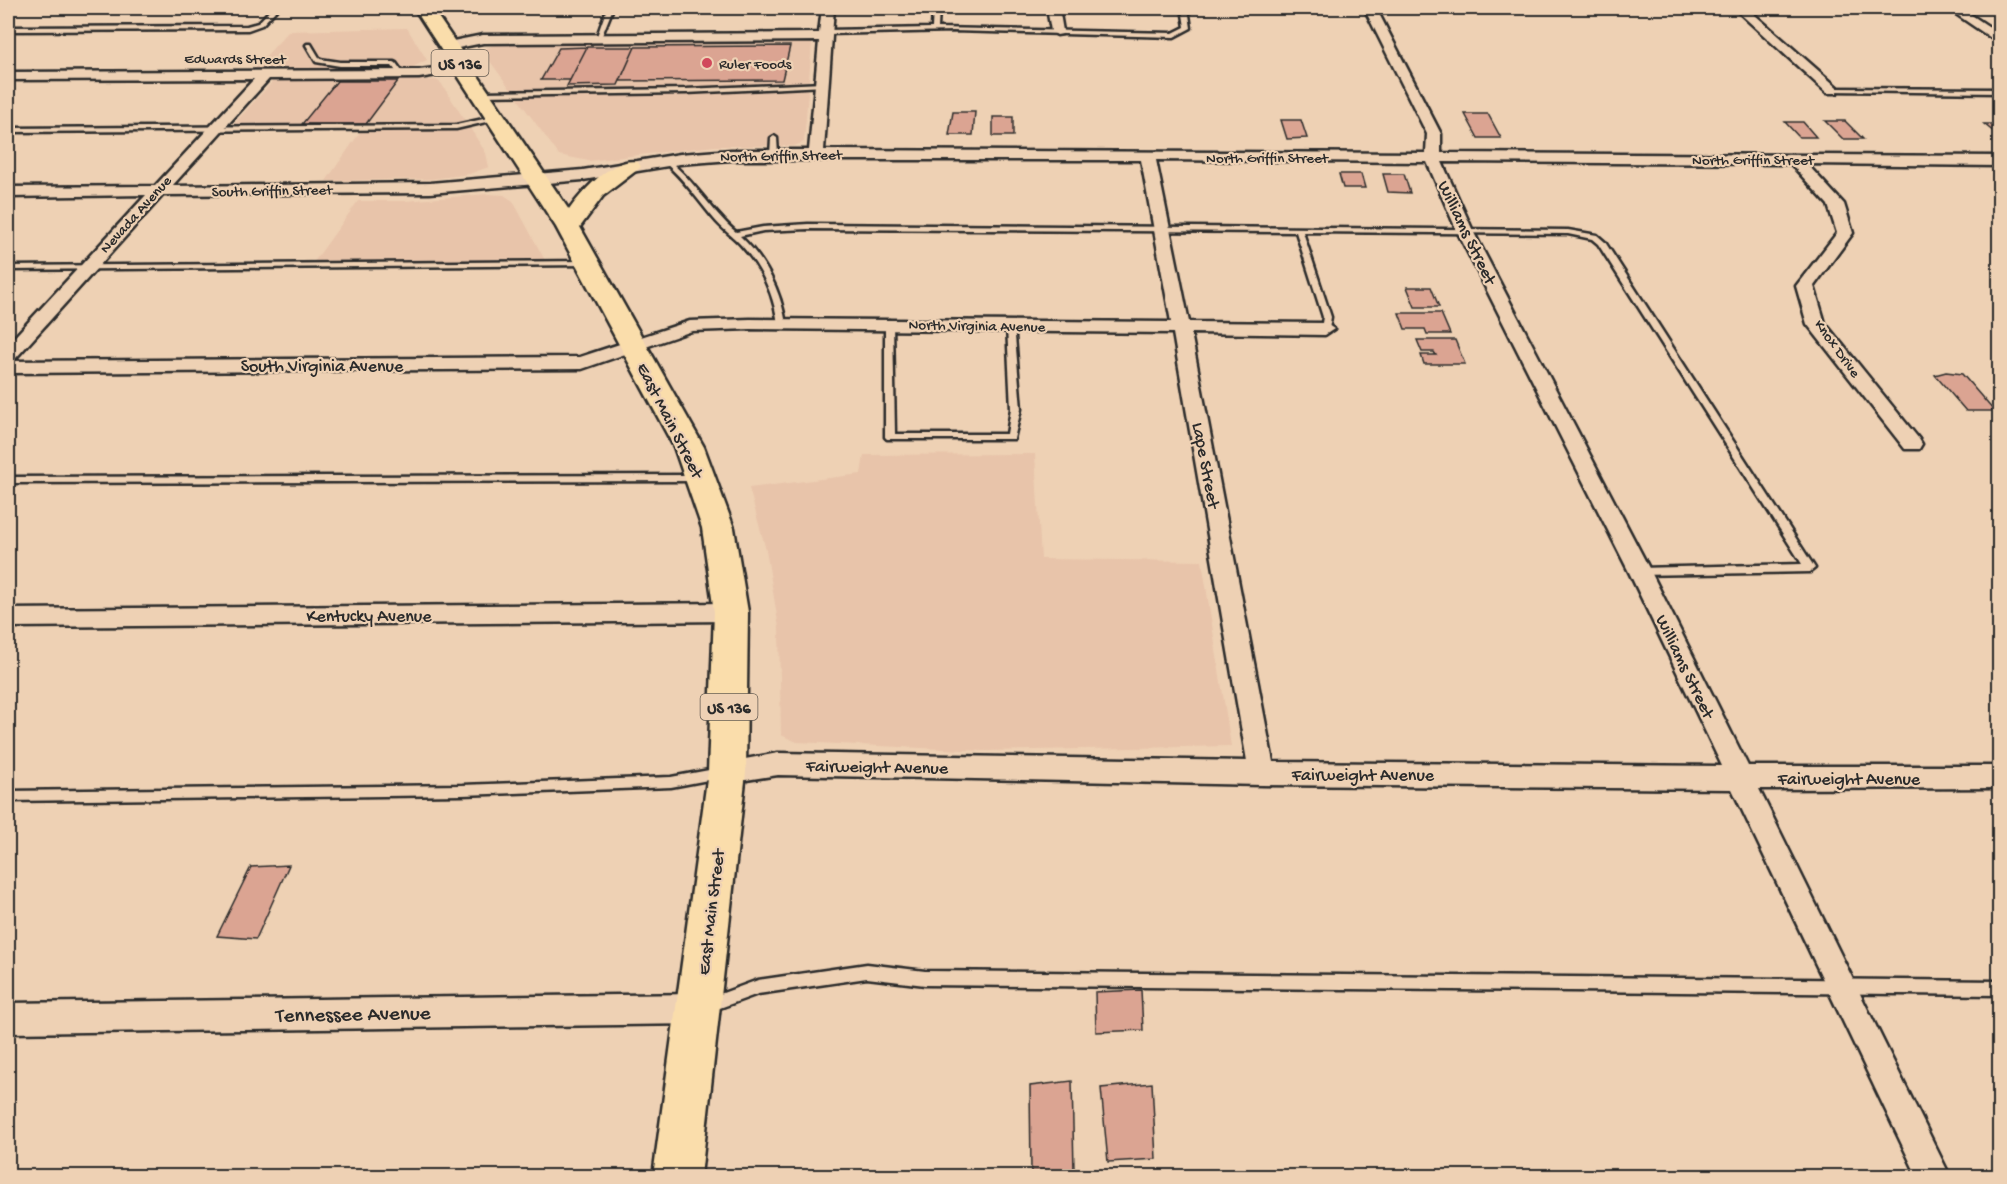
<svg xmlns="http://www.w3.org/2000/svg" width="2007" height="1184" font-family="'Gochi Hand',sans-serif">
<rect width="100%" height="100%" fill="#eed1b4"/>
<filter id="ink" filterUnits="userSpaceOnUse"><feTurbulence type="fractalNoise" baseFrequency=".0167" numOctaves="2"/><feDisplacementMap in="SourceGraphic" scale="12" xChannelSelector="R" yChannelSelector="G"/><feConvolveMatrix kernelMatrix="1 2 1 2 8 2 1 2 1" color-interpolation-filters="sRGB"/></filter>
<g filter="url(#ink)">
<path fill="#e8c4aa" d="M 407,28 L 427,60 L 411,68 L 254,69 L 289,31 Z
M 812,42 L 804,142 L 794,146 L 714,146 L 589,161 L 559,155 L 484,53 L 486,48 L 494,45 Z
M 274,80 L 436,80 L 441,83 L 486,153 L 489,167 L 469,174 L 432,179 L 326,181 L 363,128 L 230,128 Z
M 488,194 L 504,195 L 513,201 L 547,264 L 311,266 L 358,201 L 405,201 Z
M 1035,454 L 1041,559 L 1202,561 L 1231,746 L 984,751 L 797,742 L 781,735 L 779,628 L 766,550 L 749,488 L 861,474 L 864,455 Z"/>
<path fill="#dba492" stroke="#2b2b2b" stroke-width="1.5" d="M 790,46 L 782,80 L 620,81 L 635,47 Z
M 587,47 L 635,47 L 618,85 L 567,86 Z
M 587,47 L 570,80 L 541,80 L 559,48 Z
M 337,81 L 398,81 L 366,124 L 302,124 Z
M 953,112 L 975,112 L 973,135 L 949,135 Z
M 1465,114 L 1488,114 L 1501,138 L 1478,138 Z
M 993,117 L 1013,117 L 1013,136 L 993,136 Z
M 1281,120 L 1301,120 L 1307,138 L 1287,139 Z
M 1825,121 L 1845,121 L 1863,139 L 1843,139 Z
M 1785,122 L 1803,122 L 1816,137 L 1799,137 Z
M 1984,124 L 2000,124 L 2000,137 Z
M 1339,174 L 1361,174 L 1365,188 L 1343,188 Z
M 1383,174 L 1404,174 L 1410,193 L 1388,192 Z
M 1407,287 L 1431,287 L 1439,307 L 1415,307 Z
M 1399,313 L 1441,313 L 1450,334 L 1427,334 L 1425,329 L 1405,329 Z
M 1417,340 L 1455,340 L 1465,364 L 1424,364 L 1421,355 L 1436,355 L 1434,352 L 1422,352 Z
M 1946,372 L 1962,374 L 1994,411 L 1966,411 L 1935,375 Z
M 289,865 L 256,939 L 217,936 L 251,867 Z
M 1141,990 L 1143,1030 L 1096,1032 L 1095,992 Z
M 1072,1081 L 1074,1170 L 1031,1172 L 1030,1086 Z
M 1152,1083 L 1156,1159 L 1108,1162 L 1101,1088 Z"/>
<g fill="none" stroke-linecap="round" stroke-linejoin="round">
<defs>
<path id="service" d="M 272,8 L 278,8 L 262,25 L 248,30 L 8,31 L 8,27 L 247,26 L 258,23 Z
M 607,8 L 613,8 L 601,38 L 596,39 Z
M 933,8 L 939,8 L 938,28 L 1173,33 L 1185,27 L 1182,8 L 1188,8 L 1191,28 L 1174,37 L 953,31 L 827,34 L 824,32 L 827,30 L 932,28 Z
M 307,44 L 311,44 L 320,59 L 340,62 L 394,62 L 396,63 L 404,74 L 399,75 L 392,66 L 340,66 L 316,62 L 306,45 Z
M 823,83 L 826,85 L 825,86 L 686,93 L 481,96 L 478,94 L 481,92 L 686,89 Z
M 1832,88 L 2000,89 L 2000,93 L 1830,91 L 1829,90 Z
M 497,116 L 499,117 L 499,119 L 456,129 L 8,132 L 8,128 L 456,125 Z
M 774,136 L 777,138 L 778,155 L 774,157 L 770,155 L 771,138 Z
M 665,161 L 669,161 C 695,181 711,211 736,232 L 763,227 L 808,224 L 1568,230 L 1597,235 L 1605,242 L 1815,568 L 1810,572 L 1636,575 L 1635,572 L 1640,568 L 1802,564 L 1598,244 L 1592,239 L 1568,234 L 1303,232 L 1331,317 L 1329,329 L 1325,332 L 1321,329 L 1323,317 L 1296,232 L 808,229 L 763,231 L 740,236 C 765,259 781,291 786,324 L 782,327 L 778,324 C 774,294 761,267 741,245 C 733,236 722,229 714,219 C 698,200 684,179 665,163 Z
M 587,261 L 590,261 L 590,265 L 8,270 L 8,266 Z
M 889,320 L 893,323 L 895,434 L 1007,434 L 1011,409 L 1007,326 L 1011,323 L 1014,324 L 1021,409 L 1014,439 L 887,439 L 885,437 L 885,323 Z
M 699,475 L 704,478 L 699,481 L 8,483 L 8,477 Z
M 720,768 L 724,769 L 726,773 L 724,777 L 671,787 L 462,795 L 8,801 L 8,791 L 462,785 L 671,777 Z
M 867,964 L 925,971 L 2000,981 L 2000,995 L 925,985 L 867,978 L 758,994 L 709,1012 L 704,1010 L 702,1005 L 704,1000 L 758,980 Z"/>
<path id="minor" d="M 822,8 L 834,8 L 824,150 L 1426,153 L 1427,134 L 1364,8 L 1376,8 L 1441,134 L 1441,153 L 2000,156 L 2000,166 L 1807,164 L 1844,204 L 1853,233 L 1814,286 L 1825,323 L 1919,439 L 1922,444 L 1919,449 L 1905,449 L 1807,324 L 1796,286 L 1837,233 L 1828,205 L 1791,164 L 1442,162 L 1473,231 L 1651,572 L 1748,766 L 2000,766 L 2000,788 L 1759,789 L 1950,1176 L 1917,1176 L 1732,789 L 1262,785 L 778,775 L 727,783 L 718,780 L 714,772 L 718,764 L 778,753 L 1247,761 L 1173,333 L 750,329 L 692,331 L 582,369 L 8,373 L 8,361 L 580,357 L 690,321 L 750,319 L 1171,322 L 1141,160 L 731,160 L 680,164 L 583,180 L 430,193 L 163,195 L 15,359 L 8,361 L 8,344 L 146,195 L 8,197 L 8,187 L 155,186 L 254,79 L 8,80 L 8,72 L 419,70 L 468,64 L 468,70 L 419,78 L 269,79 L 172,186 L 430,183 L 583,170 L 680,154 L 731,150 L 809,150 L 819,41 L 483,43 L 448,50 L 441,46 L 443,43 L 483,35 L 819,33 ZM 1156,160 L 1427,162 L 1457,231 L 1629,572 L 1722,766 L 1273,762 L 1191,333 L 1325,335 L 1334,329 L 1325,323 L 1189,322 Z
M 1047,8 L 1059,8 L 1063,31 L 1062,34 L 1057,35 L 1051,31 Z
M 1734,8 L 1747,8 L 1837,87 L 1837,93 L 1827,93 Z
M 1947,8 L 1961,8 L 2000,34 L 2000,44 Z
M 731,603 L 739,606 L 742,612 L 739,618 L 731,621 L 8,627 L 8,609 Z
M 698,994 L 708,999 L 713,1009 L 708,1019 L 698,1024 L 8,1033 L 8,1003 Z"/>
<path id="primary" d="M 414,8 L 432,8 L 569,210 C 582,192 613,156 638,162 L 641,167 L 603,196 L 580,227 L 704,447 L 734,528 L 748,612 L 746,772 L 701,1176 L 653,1176 L 708,772 L 714,612 L 702,528 L 674,447 L 556,227 Z"/>
</defs>
<use href="#service" stroke="#2b2b2b" stroke-width="5"/>
<use href="#minor" stroke="#2b2b2b" stroke-width="5"/>
<use href="#primary" stroke="#2b2b2b" stroke-width="5"/>
<use href="#service" fill="#eed1b4" fill-rule="evenodd"/>
<use href="#minor" fill="#eed1b4" fill-rule="evenodd"/>
<use href="#primary" fill="#faddab" fill-rule="evenodd"/>
</g>
</g>
<circle fill="#d1495b" stroke="#eed1b4" stroke-width="2" cx="707" cy="63" r="6"/>
<g text-anchor="middle" stroke-width="4.5" stroke-linejoin="round" paint-order="stroke">
<g font-size="15" fill="#2b2b2b" stroke="#eed1b4">
<text x="235" y="63">Edwards Street</text>
<text transform="translate(781 155) rotate(-1)" y="5">North Griffin Street</text>
<text x="1267" y="162">North Griffin Street</text>
<text x="1753" y="164">North Griffin Street</text>
<text transform="translate(272 190) rotate(-1)" y="5">South Griffin Street</text>
<text transform="translate(135 214) rotate(-48)" y="5">Nevada Avenue</text>
<text transform="translate(977 325) rotate(1)" y="5">North Virginia Avenue</text>
<text transform="translate(1838 348) rotate(54)" y="5">Knox Drive</text>
</g>
<g font-size="15" fill="#2b2b2b" stroke="#eed1b4" text-anchor="start">
<text x="719" y="68">Ruler Foods</text>
</g>
<g fill="#eed1b4" stroke="#665d54" stroke-width="1.5">
<rect x="431.5" y="50" width="57" height="26" rx="4.5"/>
<rect x="700.5" y="694" width="57" height="26" rx="4.5"/>
</g>
<g font-size="16" font-weight="bold" fill="#2b2b2b">
<text x="460" y="69">US 136</text>
<text x="729" y="713">US 136</text>
</g>
<g font-size="18" fill="#2b2b2b" stroke="#eed1b4">
<text transform="translate(1468 232) rotate(64)" y="6">Williams Street</text>
<text x="322" y="371">South Virginia Avenue</text>
<text transform="translate(671 420) rotate(63)" y="6">East Main Street</text>
<text transform="translate(1207 465) rotate(79)" y="6">Lape Street</text>
<text x="369" y="621">Kentucky Avenue</text>
<text transform="translate(1686 666) rotate(64)" y="6">Williams Street</text>
<text transform="translate(877 766) rotate(1)" y="6">Fairweight Avenue</text>
<text x="1363" y="780">Fairweight Avenue</text>
<text x="1849" y="784">Fairweight Avenue</text>
<text transform="translate(710 912) rotate(-83)" y="6">East Main Street</text>
</g>
<g font-size="21" fill="#2b2b2b" stroke="#eed1b4">
<text transform="translate(353 1013) rotate(-1)" y="7">Tennessee Avenue</text>
</g>
</g>
<rect width="2007" height="1184" fill="none" stroke="#eed1b4" stroke-width="30"/>
<rect x="15" y="15" width="1977" height="1154" fill="none" stroke="#2b2b2b" stroke-width="2" filter="url(#ink)"/>
</svg>
